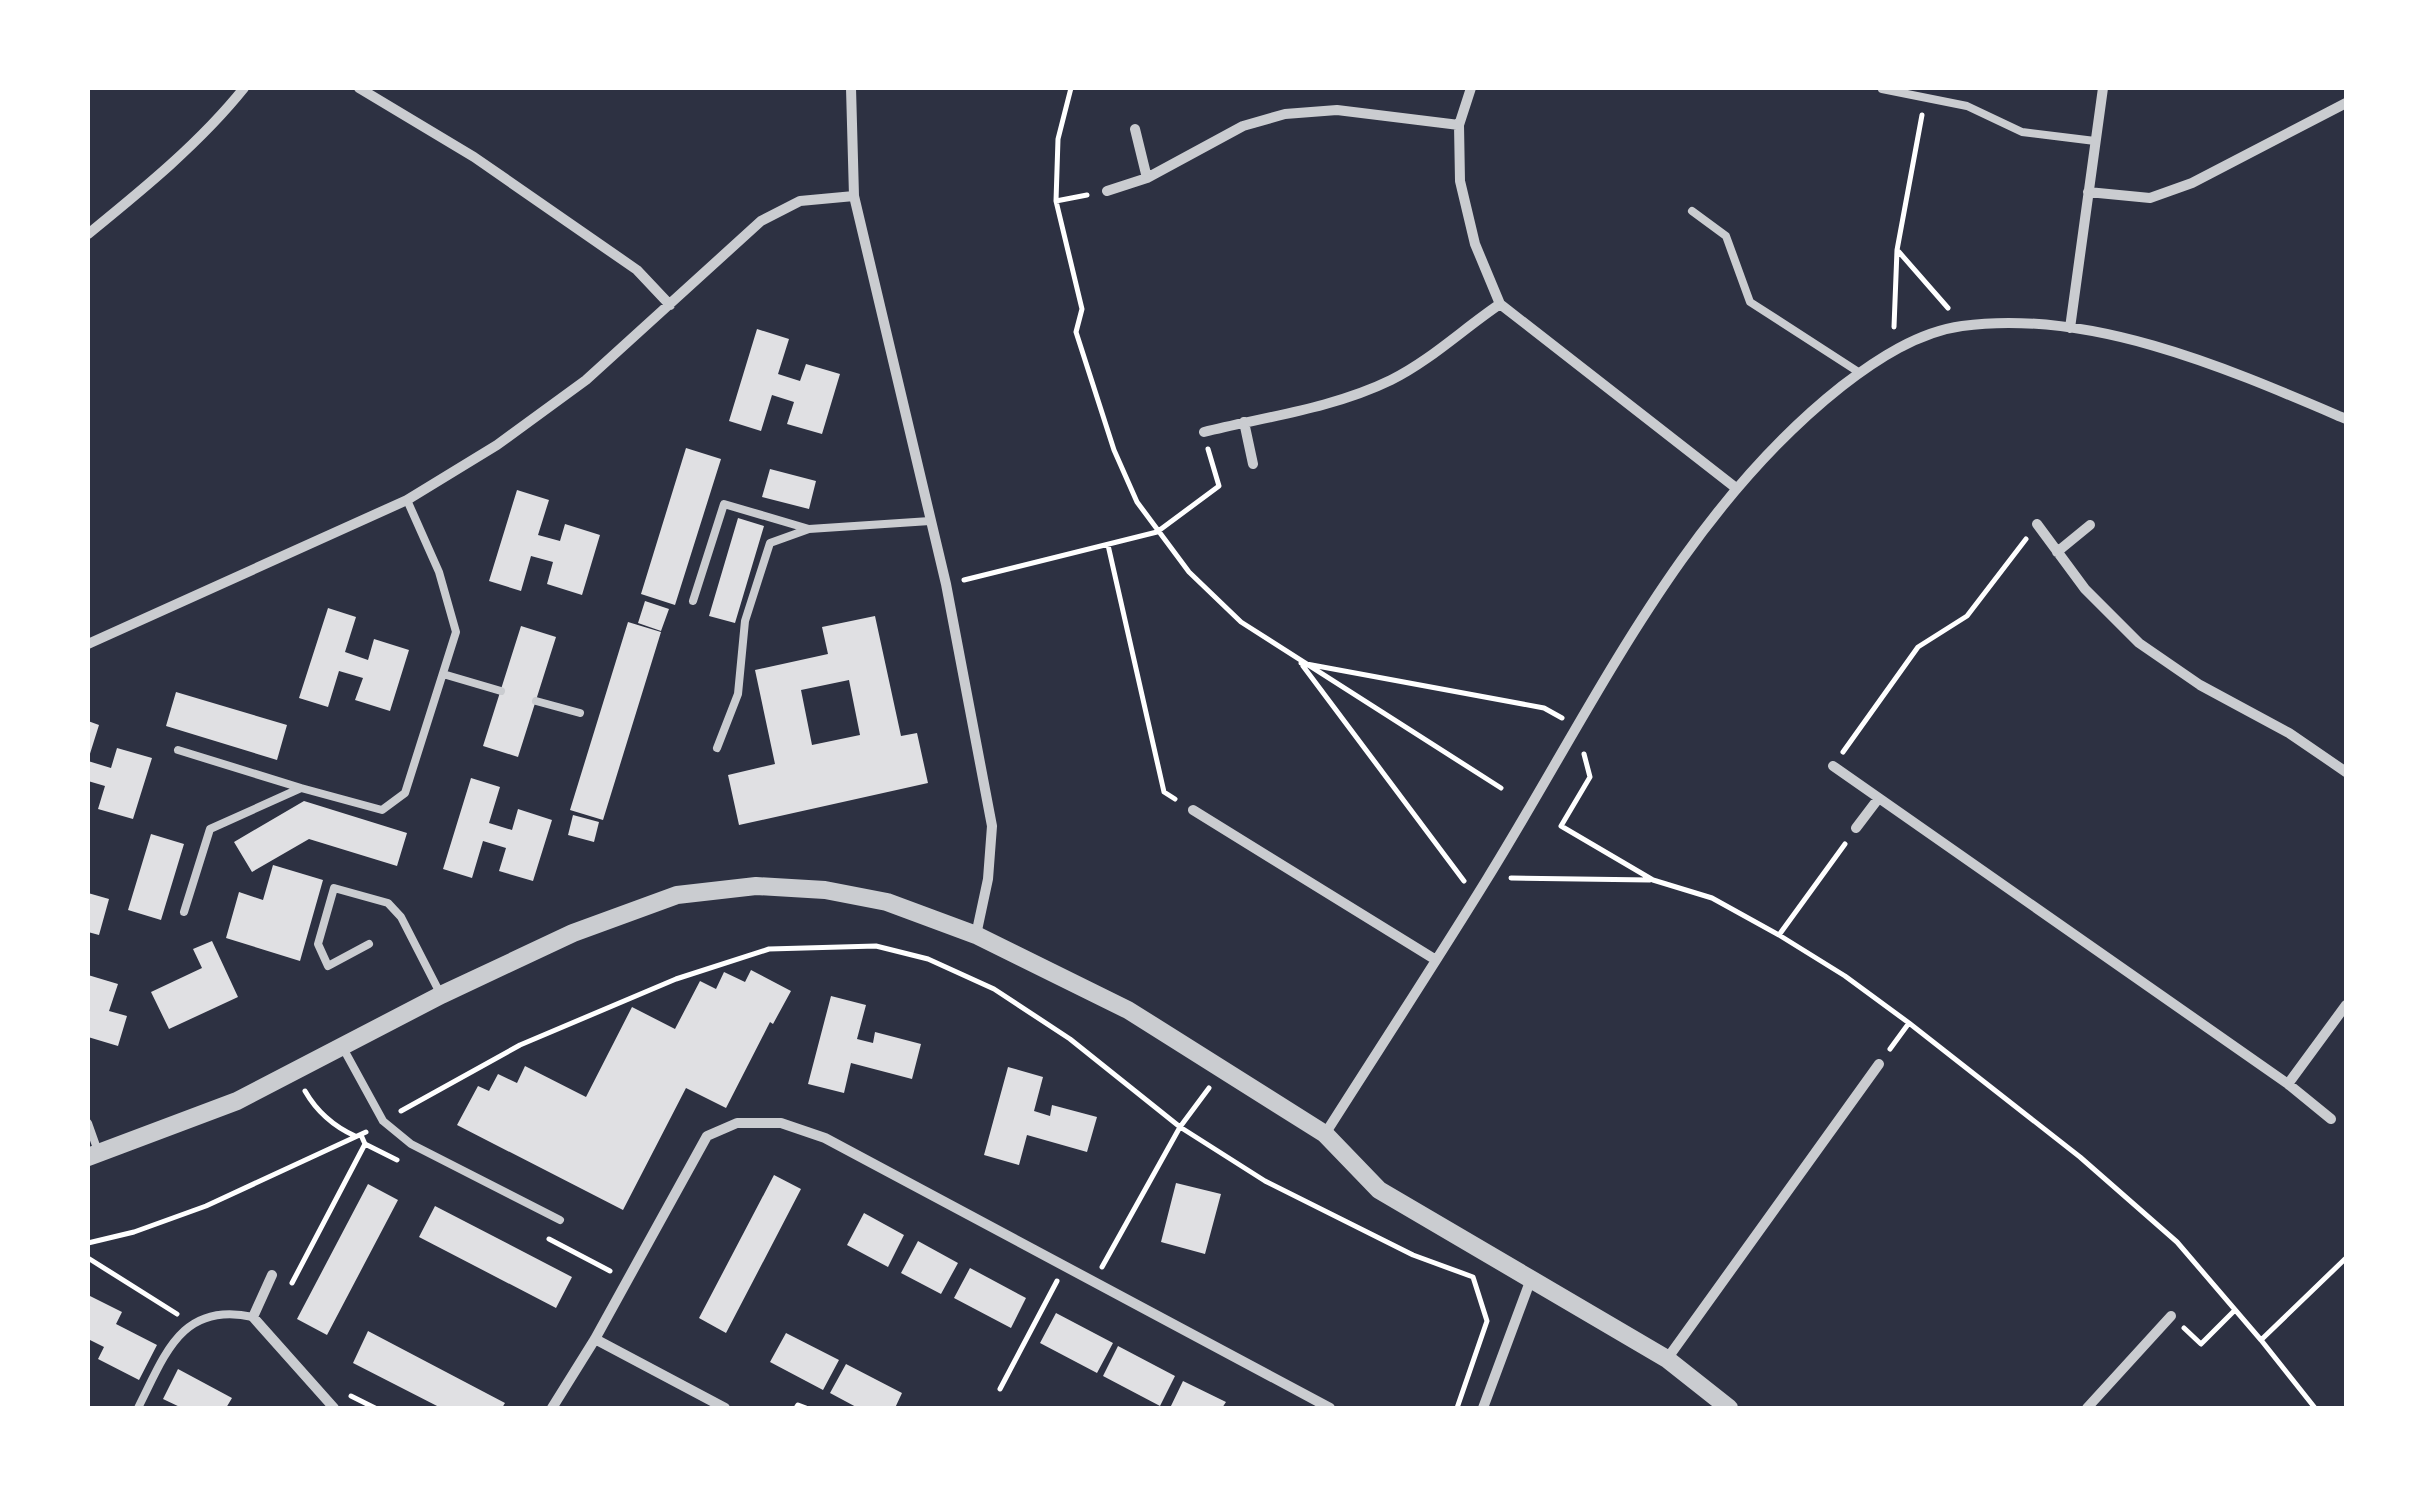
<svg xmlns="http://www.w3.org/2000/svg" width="2434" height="1496" font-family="'Alegreya Sans',sans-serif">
<rect width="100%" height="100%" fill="#2d3142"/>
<path fill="#e0e0e3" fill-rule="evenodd" d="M 757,329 L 789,339 L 778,374 L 800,381 L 806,364 L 840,374 L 822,434 L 787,424 L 794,402 L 772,395 L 761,431 L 729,421 Z
M 686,448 L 721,459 L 675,605 L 641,594 Z
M 770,469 L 816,481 L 809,509 L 762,497 Z
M 517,490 L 549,500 L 538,535 L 560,541 L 565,524 L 600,535 L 582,595 L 547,584 L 553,562 L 531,556 L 521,591 L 489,581 Z
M 738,518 L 764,526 L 735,623 L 709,616 Z
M 645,601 L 669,609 L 661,631 L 638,623 Z
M 328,608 L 356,617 L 345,652 L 368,660 L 374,639 L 409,650 L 390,711 L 355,700 L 363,678 L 339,671 L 328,707 L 299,698 Z
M 875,616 L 901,736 L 917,733 L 928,783 L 739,825 L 728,775 L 775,764 L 755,670 L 828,654 L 822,627 ZM 849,680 L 860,735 L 812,745 L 801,690 Z
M 628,622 L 661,632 L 603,820 L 570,810 Z
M 521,626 L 556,637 L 518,757 L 483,746 Z
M 176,692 L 287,725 L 277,760 L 166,726 Z
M 88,721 L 99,725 L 88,760 Z
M 117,748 L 152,758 L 133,819 L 98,809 L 105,786 L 88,781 L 88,761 L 111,768 Z
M 471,778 L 500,787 L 489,823 L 512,830 L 518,809 L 552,820 L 533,881 L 499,871 L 506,848 L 483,841 L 472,878 L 443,869 Z
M 304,801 L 407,833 L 397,866 L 309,839 L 252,872 L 234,842 Z
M 573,815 L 599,822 L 594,842 L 568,835 Z
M 151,834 L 184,844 L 161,920 L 128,910 Z
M 273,865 L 323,880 L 300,961 L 226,938 L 239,892 L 263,900 Z
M 88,893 L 109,899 L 99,935 L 88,932 Z
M 212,941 L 238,997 L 169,1029 L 151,992 L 202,968 L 193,949 Z
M 751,970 L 791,991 L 773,1024 L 770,1022 L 726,1108 L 686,1088 L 623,1210 L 457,1125 L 478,1086 L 489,1091 L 498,1074 L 517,1083 L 525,1066 L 586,1097 L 632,1007 L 675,1029 L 700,981 L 716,989 L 724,972 L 745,982 Z
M 88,975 L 118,984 L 109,1011 L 127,1016 L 118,1046 L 88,1037 Z
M 831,996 L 866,1005 L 857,1039 L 873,1043 L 875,1032 L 921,1044 L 912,1079 L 851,1063 L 844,1093 L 808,1084 Z
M 1008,1067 L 1043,1077 L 1034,1111 L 1050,1116 L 1052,1105 L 1097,1117 L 1087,1152 L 1027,1135 L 1019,1165 L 984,1155 Z
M 774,1175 L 801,1189 L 726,1333 L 699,1318 Z
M 1176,1183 L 1221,1194 L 1205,1254 L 1161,1242 Z
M 368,1184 L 398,1200 L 327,1335 L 297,1319 Z
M 435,1206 L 572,1277 L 556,1308 L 419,1237 Z
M 864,1213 L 904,1235 L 888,1267 L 847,1245 Z
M 918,1241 L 958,1263 L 941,1294 L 901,1273 Z
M 970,1268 L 1026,1298 L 1011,1328 L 954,1298 Z
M 88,1295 L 122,1312 L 116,1324 L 157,1345 L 139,1380 L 98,1359 L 104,1347 L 88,1339 Z
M 1056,1313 L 1113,1343 L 1097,1373 L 1040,1343 Z
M 368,1331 L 505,1403 L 502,1408 L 441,1408 L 353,1363 Z
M 786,1333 L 839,1360 L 823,1390 L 770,1362 Z
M 1118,1346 L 1175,1376 L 1160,1406 L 1103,1376 Z
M 846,1364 L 902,1393 L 895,1408 L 858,1408 L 830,1393 Z
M 178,1369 L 232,1398 L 226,1408 L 182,1408 L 163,1399 Z
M 1183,1381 L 1226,1402 L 1222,1408 L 1170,1408 Z"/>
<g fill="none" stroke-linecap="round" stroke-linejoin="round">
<path stroke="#fff" stroke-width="5" d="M 1071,88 L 1058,139 L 1056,201 L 1082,309 L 1076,332 L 1114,450 L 1137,502 L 1189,572 L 1241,622 L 1501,788
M 1056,201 L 1087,195
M 1899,252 L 1948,308
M 1894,327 L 1897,250 L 1922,115
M 1108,545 L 1164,792 L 1175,799
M 964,580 L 1157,532 L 1219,486 L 1208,449
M 1301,663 L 1544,708 L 1562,718
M 1303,666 L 1464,881
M 1843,752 L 1918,647 L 1967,616 L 2026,539
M 1584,754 L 1590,777 L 1561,826 L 1653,880 L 1712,898 L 1779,935 L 1845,976 L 1909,1023 L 2080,1157 L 2177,1242 L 2261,1340 L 2315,1408
M 1511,878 L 1650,880
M 1779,935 L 1845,844
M 1890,1049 L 1909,1023
M 305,1091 C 317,1112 333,1126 355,1136
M 401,1111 L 520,1045 L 676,979 L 769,949 L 876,946 L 928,959 L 994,989 L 1070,1039 L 1180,1127 L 1265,1181 L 1413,1255 L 1473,1277 L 1487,1321 L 1457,1408
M 365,1144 L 397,1160
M 549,1239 L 610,1271
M 88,1243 L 134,1232 L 206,1206 L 366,1132
M 88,1258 L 177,1314
M 1102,1267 L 1180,1127 L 1209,1088
M 292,1283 L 365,1144 L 361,1135
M 2184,1328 L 2201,1344 L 2235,1310
M 2261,1340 L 2346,1258
M 1000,1389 L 1057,1281
M 351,1396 L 375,1408
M 796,1408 L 798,1405 L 806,1408"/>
<path stroke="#caccd0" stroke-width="8" d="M 1882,89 L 1967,106 L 2022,132 L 2095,141
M 1692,211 L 1726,236 L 1750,302 L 1860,373
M 693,601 L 724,504 L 809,529
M 443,674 L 501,691
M 536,701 L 580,713
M 717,748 L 738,694 L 745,621 L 770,543 L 809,529 L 930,521
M 178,750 L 301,788
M 184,912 L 210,829 L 301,788 L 382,810 L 405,793 L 456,632 L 439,572 L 407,500
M 369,944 L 328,966 L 318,944 L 334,888 L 388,903 L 401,917 L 441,995
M 343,1048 L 383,1121 L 411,1144 L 560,1220
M 88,1123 L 99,1154
M 138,1408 C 165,1355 181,1301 253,1317"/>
<path stroke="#caccd0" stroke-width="10" d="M 359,88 L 474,157 L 637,270 L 670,305
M 851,88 L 854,196 L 946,584 L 992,826 L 988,879 L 976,935
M 1471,88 L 1459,125 L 1460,181 L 1475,244 L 1500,304 L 1736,488
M 1135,129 L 1147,178
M 1107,191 L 1147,178 L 1243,126 L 1285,114 L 1337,110 L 1459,125
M 2088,192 L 2150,198 L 2192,183 L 2346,103
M 88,234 C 142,190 200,143 244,88
M 2070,328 L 2103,88
M 1244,422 L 1253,464
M 1204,432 C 1265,417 1334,408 1391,380 C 1431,360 1463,329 1500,304
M 2037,524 L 2085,589 L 2139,643 L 2200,685 L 2289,733 L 2346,772
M 2057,552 L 2090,525
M 88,644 L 407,500 L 497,445 L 586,380 L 761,221 L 800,201 L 854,196
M 1833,766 L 2288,1084 L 2331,1119
M 1193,810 L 1436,960
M 1856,828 L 1878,799
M 2288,1084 L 2346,1005
M 1325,1134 C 1379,1049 1434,965 1487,879 C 1593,708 1681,513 1842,386 C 1877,359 1918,332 1962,326 C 2091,308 2231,370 2346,419
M 272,1275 L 253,1317 L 334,1408
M 595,1339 L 725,1408
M 1667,1359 L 1879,1064
M 552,1408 L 595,1339 L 707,1136 L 737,1123 L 781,1123 L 825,1138 L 1330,1408
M 1483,1408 L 1531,1279
M 2087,1408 L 2171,1316"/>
<path stroke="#caccd0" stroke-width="18" d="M 88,1157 L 237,1101 L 441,995 L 573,933 L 677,895 L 756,886 L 825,890 L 887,902 L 976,935 L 1128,1010 L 1325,1134 L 1379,1190 L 1667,1359 L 1729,1408"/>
</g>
<rect width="2434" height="1496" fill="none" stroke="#ffffff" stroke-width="180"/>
</svg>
